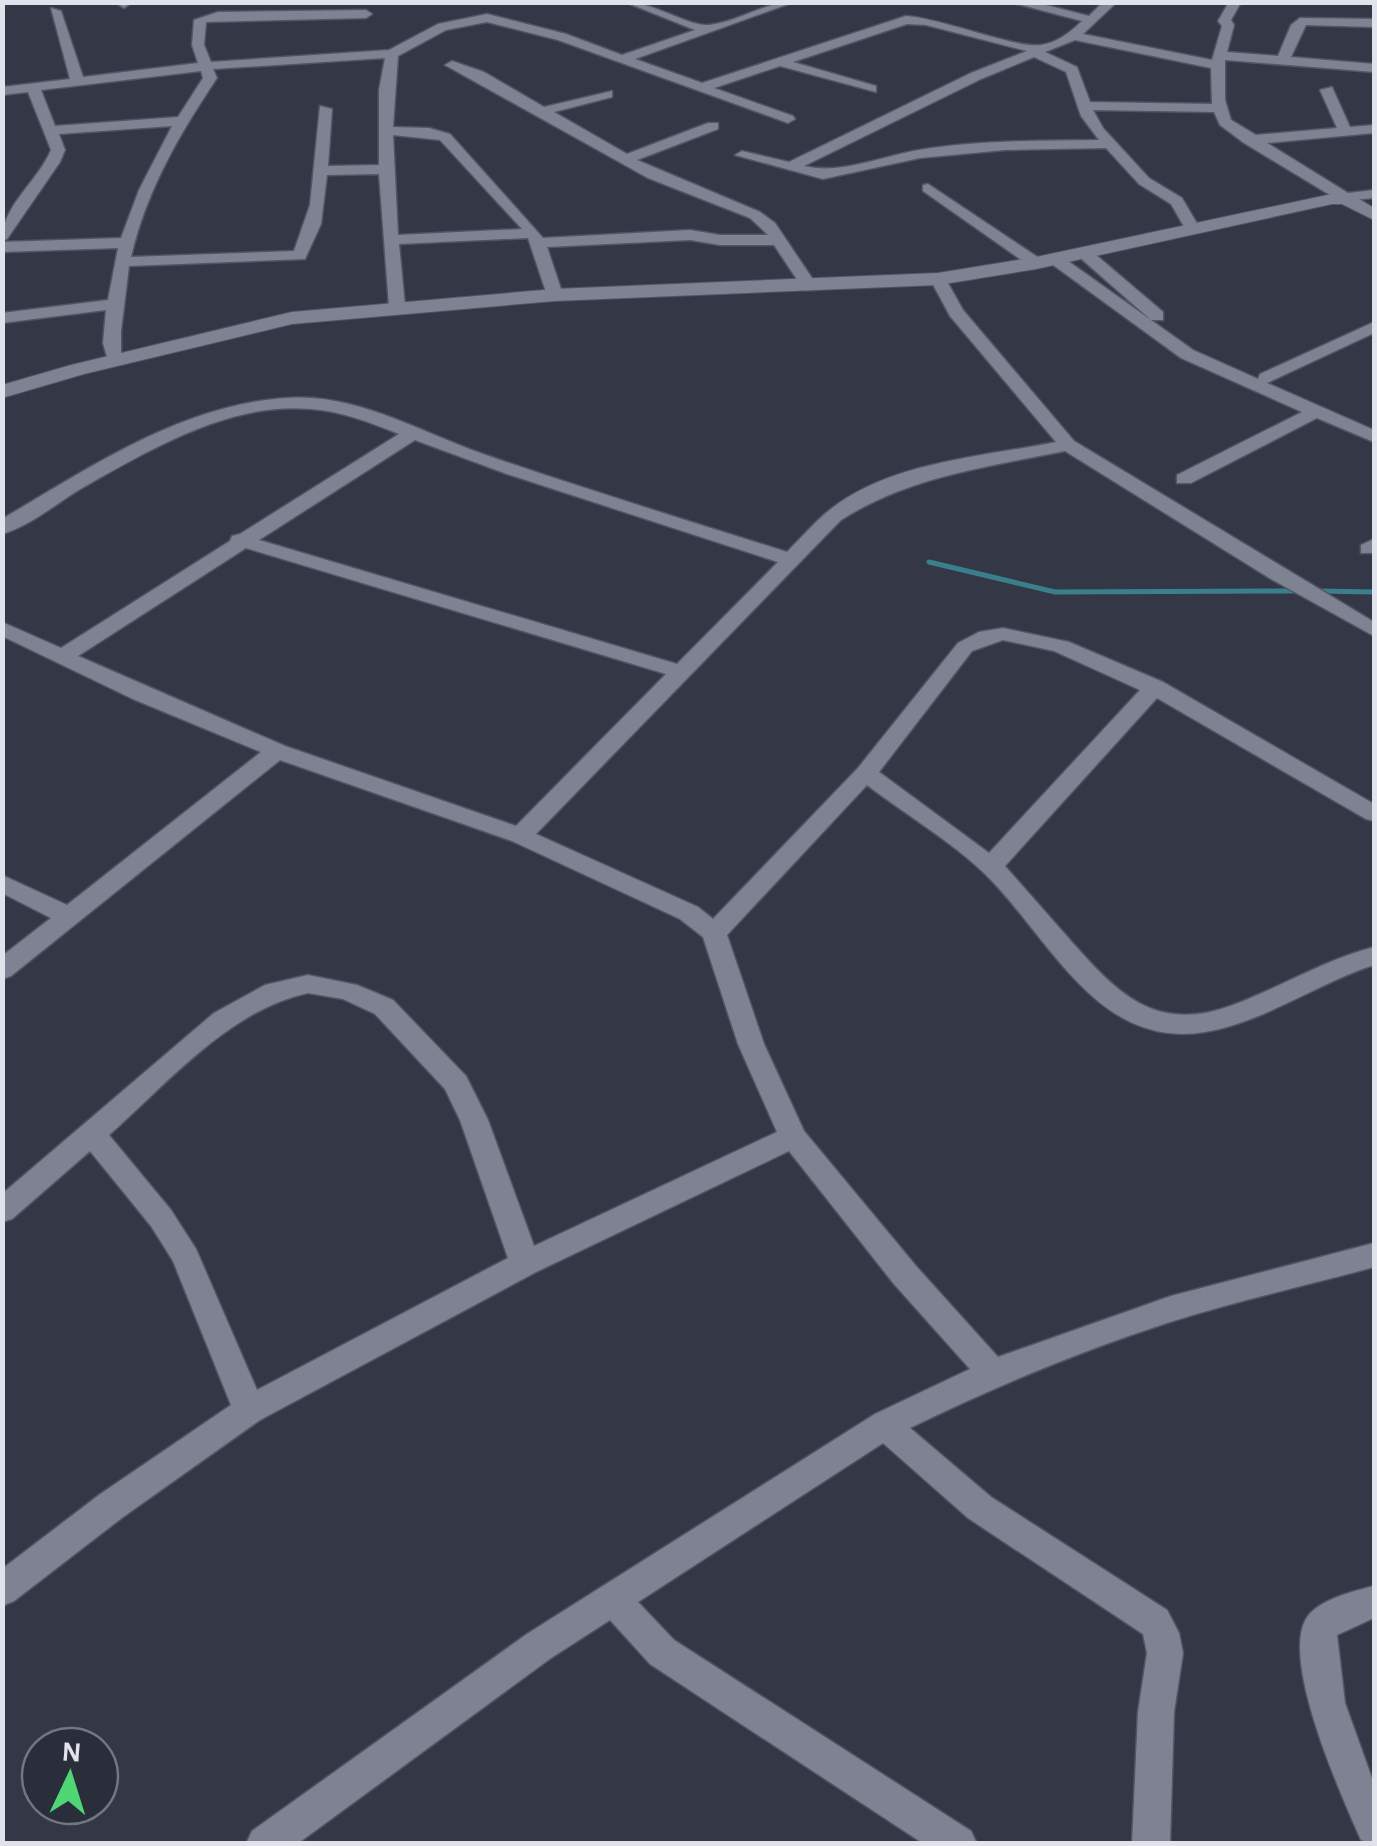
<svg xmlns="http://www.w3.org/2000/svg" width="1377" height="1846" font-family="'Alegreya Sans',sans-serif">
<rect width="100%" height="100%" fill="#343745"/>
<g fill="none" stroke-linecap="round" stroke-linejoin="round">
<path stroke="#39808c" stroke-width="5" d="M 929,562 L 1055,592 L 1300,591
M 1317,591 L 1374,592"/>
<defs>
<path id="street" d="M 132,2 L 124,8 L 118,4 L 119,2 Z
M 625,2 C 654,2 689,27 709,25 C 739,22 763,2 794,2 L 635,59 L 702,83 L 906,16 C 940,18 1018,49 1041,45 C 1056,43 1071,32 1082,21 L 1010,2 L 1034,2 L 1089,16 L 1103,2 L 1117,2 L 1083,34 L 1212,60 L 1222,26 L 1218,21 L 1229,2 L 1241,2 L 1231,20 L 1234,25 L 1227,52 L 1278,56 L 1291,25 L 1300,18 L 1374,19 L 1374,27 L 1306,25 L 1291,57 L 1374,64 L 1374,72 L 1225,60 L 1225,100 L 1231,120 L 1256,135 L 1337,128 L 1320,90 L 1332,87 L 1350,127 L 1374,125 L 1374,133 L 1267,143 L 1348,193 L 1374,190 L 1374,198 L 1340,201 L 1244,143 L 1220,125 L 1214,112 L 1093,110 L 1103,128 L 1149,178 L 1182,198 L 1199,227 L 1191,232 L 1186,230 L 1171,204 L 1139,184 L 1106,148 L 1005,150 L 920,158 L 823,179 L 735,155 L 742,151 L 789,162 L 971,73 L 1027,51 L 926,25 L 907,24 L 793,62 L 876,86 L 876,92 L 780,66 L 714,88 L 793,116 L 795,119 L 788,123 L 558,40 L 487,22 L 446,30 L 398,56 L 393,127 L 429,128 L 450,134 L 543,238 L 690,230 L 720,235 L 768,235 L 750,218 L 648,178 L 445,65 L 452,61 L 484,72 L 544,107 L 612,91 L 612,97 L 554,112 L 627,154 L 708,123 L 718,123 L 718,129 L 637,160 L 760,212 L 775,223 L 818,287 L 816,290 L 804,290 L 774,245 L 720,245 L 690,240 L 547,247 L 563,295 L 555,300 L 547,295 L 528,238 L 399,244 L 405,306 L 397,311 L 389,306 L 379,174 L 327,175 L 321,224 L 305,259 L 129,266 L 121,331 L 121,364 L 109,364 L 103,343 L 106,310 L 2,323 L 2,313 L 108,300 L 118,248 L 2,252 L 2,242 L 121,238 L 139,190 L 172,126 L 59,134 L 65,150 L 60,162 L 7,239 L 2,241 C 2,205 37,183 51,150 L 28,92 L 2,95 L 2,87 L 70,79 L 51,8 L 61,11 L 83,77 L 198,63 L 192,45 L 194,20 L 218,12 L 366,10 L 372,14 L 366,18 L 206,22 L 204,45 L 211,62 L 389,50 L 438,24 L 487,14 L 566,34 L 622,55 L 695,30 ZM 1075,40 L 1211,68 L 1212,104 L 1090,102 L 1077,67 L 1045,52 ZM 1034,57 L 1066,72 L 1081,116 L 1099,140 C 1039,141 978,140 919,150 C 882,156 841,175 804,166 L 981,79 ZM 385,58 L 379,90 L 379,165 L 328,166 L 332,109 L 320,106 L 310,205 L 294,251 L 131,257 C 146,191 180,133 217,78 L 213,69 ZM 201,71 L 203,78 L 178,117 L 55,126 L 41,90 ZM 393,135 L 440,140 L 522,229 L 398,235 Z
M 928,184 L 1042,260 L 1042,266 L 1030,266 L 923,191 L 923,185 Z
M 1077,249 L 1089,249 L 1163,312 L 1163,320 L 1151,320 L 1077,255 Z
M 1049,256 L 1061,256 L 1193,350 L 1258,379 L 1260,374 L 1374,322 L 1374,333 L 1267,383 L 1374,430 L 1374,442 L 1317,418 L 1191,483 L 1177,483 L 1177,475 L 1302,412 L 1181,358 L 1049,262 Z
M 938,274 L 944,276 L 963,310 L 1074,441 L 1374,622 L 1374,636 L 1271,579 L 1065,451 C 987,467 910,476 841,520 L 536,834 L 698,907 L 713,919 L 858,768 L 958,643 L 979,632 L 1003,628 L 1069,642 L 1163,682 L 1374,804 L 1374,821 L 1366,819 L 1157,698 L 1005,866 C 1027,891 1049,916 1071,941 C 1118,994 1156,1034 1233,1005 C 1281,987 1324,960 1374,947 L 1374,965 C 1317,983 1265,1022 1205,1032 C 1096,1050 1049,935 983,872 C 949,840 905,814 867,785 L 727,935 L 764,1044 L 804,1131 L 916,1266 L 998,1357 L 1171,1296 L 1374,1243 L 1374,1267 C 1305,1286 1235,1301 1167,1323 C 1078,1352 994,1387 910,1428 L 991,1497 L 1167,1610 L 1179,1633 L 1183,1653 L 1174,1712 L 1170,1844 L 1132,1844 L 1138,1712 L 1147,1653 L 1143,1634 L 968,1518 L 883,1443 L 638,1602 L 674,1640 L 971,1831 L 977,1844 L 924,1844 L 650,1664 L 610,1620 L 551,1658 L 297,1844 L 246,1844 L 252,1831 L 527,1634 L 875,1414 L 970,1369 L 894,1284 L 789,1151 L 536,1272 L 260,1420 L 123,1517 L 14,1601 L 2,1606 L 2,1569 L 99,1495 L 231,1405 L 173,1261 L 151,1226 L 90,1151 L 12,1219 L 2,1222 L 2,1194 L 214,1013 L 265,985 L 308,975 L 357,985 L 393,1000 L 466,1076 L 488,1120 L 534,1246 L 777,1132 L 738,1044 L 703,937 L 680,919 L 512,841 L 280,760 L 11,976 L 2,979 L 2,956 L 51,918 L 2,893 L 2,875 L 67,905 L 261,752 L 133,699 L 2,636 L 2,622 L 61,648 L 230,541 L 232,536 L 240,534 L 399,434 C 371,423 342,411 311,409 C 231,401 149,450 82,488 C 57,503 30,526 2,534 L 2,519 C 89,468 183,404 287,398 C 356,393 420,432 483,454 C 584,489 686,520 787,552 C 800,539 812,525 826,513 C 886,462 982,457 1056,442 L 950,316 L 930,279 ZM 415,440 L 507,474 L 778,562 L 677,664 L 259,540 ZM 246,548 L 666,674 L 516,826 L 285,746 L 78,656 ZM 1003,640 L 1054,651 L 1140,690 L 989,853 L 879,772 L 972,651 ZM 308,993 L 343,999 L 375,1014 L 445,1089 L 460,1120 L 508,1258 L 257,1390 L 196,1249 L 171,1210 L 109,1135 C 168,1083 229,1010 308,993 Z
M 1374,539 L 1374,553 L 1361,553 L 1361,545 Z
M 1374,1586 L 1374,1618 L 1337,1635 L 1345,1703 L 1374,1784 L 1374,1844 L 1361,1840 C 1342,1797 1281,1662 1306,1619 C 1317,1600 1354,1591 1374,1586 Z"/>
<path id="secondary" d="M 1332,194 L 1351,194 L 1374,208 L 1374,220 L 1342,204 L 1332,204 L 1036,269 L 938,285 L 555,301 L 292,324 L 84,374 L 2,398 L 2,385 L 71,365 L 292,312 L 555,289 L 938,273 L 1036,257 Z"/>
</defs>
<use href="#street" stroke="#525661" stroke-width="3"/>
<use href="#secondary" stroke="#525661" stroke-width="2"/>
<use href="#street" fill="#7e8292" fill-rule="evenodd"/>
<use href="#secondary" fill="#7e8292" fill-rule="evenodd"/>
</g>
<rect width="1377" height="1846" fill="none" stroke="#e1e3ec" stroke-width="10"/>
<g transform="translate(70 1776) rotate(4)"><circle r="48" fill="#2a2d3a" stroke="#737681" stroke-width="2.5"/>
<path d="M0-8L18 38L0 25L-18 38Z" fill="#50d674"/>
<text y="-15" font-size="28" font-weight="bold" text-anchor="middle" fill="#e1e3ec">N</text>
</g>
</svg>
